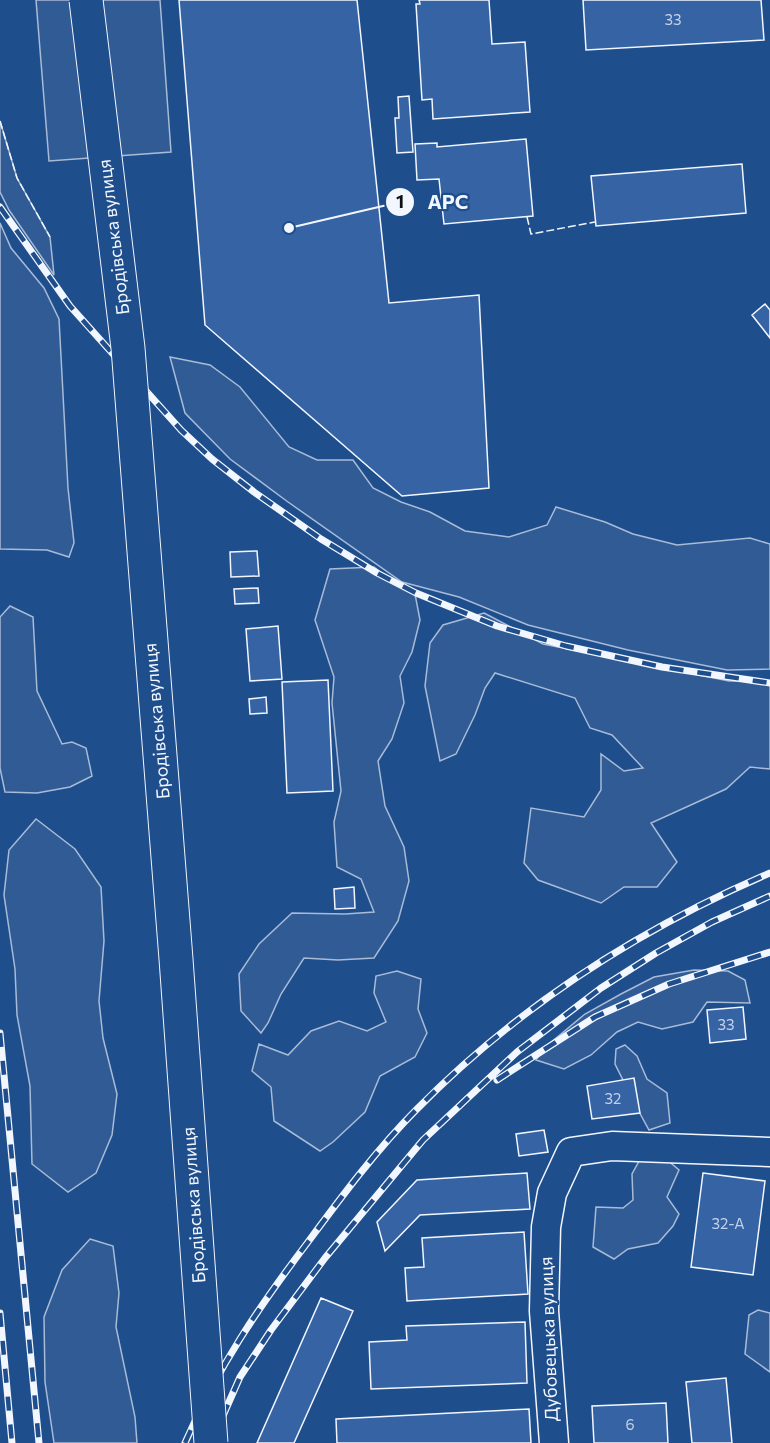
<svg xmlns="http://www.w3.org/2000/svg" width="770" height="1443" font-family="Commissioner,sans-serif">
<rect width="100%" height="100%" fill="#1f4e8c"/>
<path fill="#305b95" stroke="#a8bbd7" stroke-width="1.5" d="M 36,0 L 160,0 L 171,152 L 49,161 Z
M 0,121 L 17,178 L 50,237 L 54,275 L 9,210 L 0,192 Z
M 0,223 L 11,248 L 44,288 L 59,319 L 68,488 L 74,543 L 69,557 L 47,550 L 0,549 Z
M 170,357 L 210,365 L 240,387 L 289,447 L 317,460 L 353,460 L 373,488 L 401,502 L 430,512 L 465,531 L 509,537 L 547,525 L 556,507 L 605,522 L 633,534 L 677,545 L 750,538 L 770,544 L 770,669 L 727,670 L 628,650 L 528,625 L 459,597 L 402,582 L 288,502 L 230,459 L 185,413 Z
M 374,567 L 395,583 L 415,594 L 420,620 L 412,652 L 400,676 L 404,703 L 392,739 L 378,761 L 385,806 L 404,847 L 409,881 L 398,921 L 374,958 L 338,960 L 304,958 L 281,994 L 268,1023 L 261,1033 L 241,1011 L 239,974 L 259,944 L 292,913 L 345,914 L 374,912 L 361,879 L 337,867 L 334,822 L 341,791 L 332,703 L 334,677 L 315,620 L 330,569 Z
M 10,606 L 33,617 L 37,691 L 62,744 L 72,742 L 86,748 L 92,776 L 70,787 L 37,793 L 5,792 L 0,768 L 0,617 Z
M 484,613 L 543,644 L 729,681 L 770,681 L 770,769 L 750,767 L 726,789 L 651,823 L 677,862 L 657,887 L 624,887 L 601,903 L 538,880 L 524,863 L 531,808 L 584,817 L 601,790 L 601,754 L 624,771 L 643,768 L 612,735 L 590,728 L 575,698 L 495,673 L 485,688 L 475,715 L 456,754 L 440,761 L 425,686 L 430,643 L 443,625 Z
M 36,819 L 75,849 L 101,887 L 104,941 L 99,1001 L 103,1038 L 117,1094 L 112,1135 L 96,1173 L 68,1192 L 32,1164 L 30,1086 L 17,1015 L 15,969 L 4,895 L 9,850 Z
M 694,970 L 728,971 L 745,980 L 750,1003 L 707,1002 L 693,1022 L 662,1029 L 638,1022 L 617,1032 L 591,1055 L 564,1069 L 536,1060 L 543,1049 L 585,1014 L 621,994 L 654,977 Z
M 397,971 L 421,979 L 418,1009 L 427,1033 L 415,1057 L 380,1076 L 365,1112 L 333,1142 L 320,1151 L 274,1121 L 271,1087 L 252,1071 L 259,1044 L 288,1055 L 311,1031 L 339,1021 L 367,1031 L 386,1022 L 374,993 L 376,976 Z
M 625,1045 L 637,1056 L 647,1079 L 667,1093 L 670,1123 L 649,1130 L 637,1108 L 615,1064 L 616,1049 Z
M 659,1153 L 679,1170 L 667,1197 L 679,1214 L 673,1226 L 658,1243 L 628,1249 L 614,1259 L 593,1247 L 596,1207 L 623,1208 L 633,1200 L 632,1174 L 643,1154 Z
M 90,1239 L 113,1246 L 119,1293 L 116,1327 L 135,1417 L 137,1443 L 54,1443 L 45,1382 L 44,1317 L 62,1270 Z
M 758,1310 L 770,1313 L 770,1372 L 745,1354 L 749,1315 Z"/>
<path fill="#3563a3" stroke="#f2f6ff" stroke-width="1.5" d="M 179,0 L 357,0 L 389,303 L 479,295 L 489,488 L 402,496 L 205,325 Z
M 179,0 L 357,0 L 389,303 L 479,295 L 489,488 L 402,496 L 205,325 Z
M 419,0 L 489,0 L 492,44 L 525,42 L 530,112 L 433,119 L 432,99 L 422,100 L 416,4 L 420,4 Z
M 583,0 L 761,0 L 764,40 L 586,50 Z
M 409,96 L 413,152 L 397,153 L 395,118 L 399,118 L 398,97 Z
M 526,139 L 533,216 L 444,224 L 439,179 L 417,180 L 415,144 L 437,143 L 437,147 Z
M 742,164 L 746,213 L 596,226 L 591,176 Z
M 765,304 L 770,310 L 770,338 L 752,315 Z
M 257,551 L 259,576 L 231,577 L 230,552 Z
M 258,588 L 259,603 L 235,604 L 234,589 Z
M 278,626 L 282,679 L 250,681 L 246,629 Z
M 328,680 L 333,791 L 287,793 L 282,682 Z
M 266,697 L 267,713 L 250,714 L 249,699 Z
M 354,887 L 355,908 L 335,909 L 334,889 Z
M 743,1007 L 746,1039 L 710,1043 L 707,1010 Z
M 634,1078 L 640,1113 L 592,1119 L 587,1086 Z
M 544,1130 L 548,1152 L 519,1156 L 516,1134 Z
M 527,1173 L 530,1209 L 420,1215 L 385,1251 L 377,1222 L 417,1180 Z
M 703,1173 L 765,1181 L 753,1275 L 691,1267 Z
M 524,1232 L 528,1294 L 407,1301 L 405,1268 L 424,1267 L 422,1238 Z
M 321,1298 L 353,1311 L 294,1443 L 257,1443 Z
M 525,1322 L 527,1383 L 371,1389 L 369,1342 L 407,1340 L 406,1326 Z
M 726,1378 L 732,1443 L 692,1443 L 686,1382 Z
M 666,1403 L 668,1443 L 594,1443 L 592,1406 Z
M 529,1409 L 531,1443 L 337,1443 L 336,1419 Z"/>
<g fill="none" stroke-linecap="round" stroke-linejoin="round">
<defs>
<path id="street" d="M 554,1443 L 544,1311 L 546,1227 L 552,1193 L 571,1152 L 612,1146 L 770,1152"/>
</defs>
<use href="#street" stroke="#f2f6ff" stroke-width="31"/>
<use href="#street" stroke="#1f4e8c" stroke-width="28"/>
<defs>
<path id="rail" d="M 0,207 L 70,306 L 181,430 L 212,459 L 254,492 L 321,539 L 377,573 L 416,593 L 497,626 L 566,646 L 662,667 L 770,683
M 0,1033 L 39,1443
M 497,1080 L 595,1017 L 669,984 L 770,952
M 0,1313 L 12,1443
M 185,1443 C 218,1367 258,1308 308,1242 C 342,1196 377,1149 417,1109 C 518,1007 639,929 770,873
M 211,1443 L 240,1377 L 271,1330 L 325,1258 L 423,1140 L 517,1052 L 601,988 L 656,953 L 712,922 L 770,896"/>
</defs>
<use href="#rail" stroke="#f2f6ff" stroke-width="7"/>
<use href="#rail" stroke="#1f4e8c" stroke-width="4.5" stroke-dasharray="14" stroke-linecap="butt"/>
<defs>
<path id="primary-bridge" d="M 86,0 L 128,348 L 176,959 L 211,1443"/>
</defs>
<use href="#primary-bridge" stroke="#f2f6ff" stroke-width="35" stroke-linecap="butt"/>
<use href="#primary-bridge" stroke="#1f4e8c" stroke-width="33"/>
<path stroke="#f2f6ff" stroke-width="1.5" stroke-dasharray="8 3" stroke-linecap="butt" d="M 0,121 L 17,178 L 50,237
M 527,217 L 531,234 L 595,222"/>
</g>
<g text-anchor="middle" stroke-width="4.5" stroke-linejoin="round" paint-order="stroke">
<g font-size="15" fill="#c3d1e8">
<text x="673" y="25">33</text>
<text x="726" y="1030">33</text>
<text x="613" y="1104">32</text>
<text x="728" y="1229">32-А</text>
<text x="630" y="1430">6</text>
</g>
<g font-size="18" fill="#f2f6ff" stroke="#1f4e8c">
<text transform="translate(114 237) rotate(-97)" y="6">Бродівська вулиця</text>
<text transform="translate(157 721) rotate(-95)" y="6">Бродівська вулиця</text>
<text transform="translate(194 1205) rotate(-94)" y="6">Бродівська вулиця</text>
<text transform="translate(549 1339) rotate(-92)" y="6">Дубовецька вулиця</text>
</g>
</g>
<path fill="none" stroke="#f2f6ff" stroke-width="2" d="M289 228L400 202"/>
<g fill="#f2f6ff" stroke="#1f4e8c" stroke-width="2">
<circle cx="289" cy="228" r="6"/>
<circle cx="400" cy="202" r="15"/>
</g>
<g font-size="18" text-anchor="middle" font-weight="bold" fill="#111">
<text x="400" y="208">1</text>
</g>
<g font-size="20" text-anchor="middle" font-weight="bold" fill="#f2f6ff" stroke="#1f4e8c" stroke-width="4.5" stroke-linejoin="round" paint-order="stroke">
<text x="448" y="209">АРС</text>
</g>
</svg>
